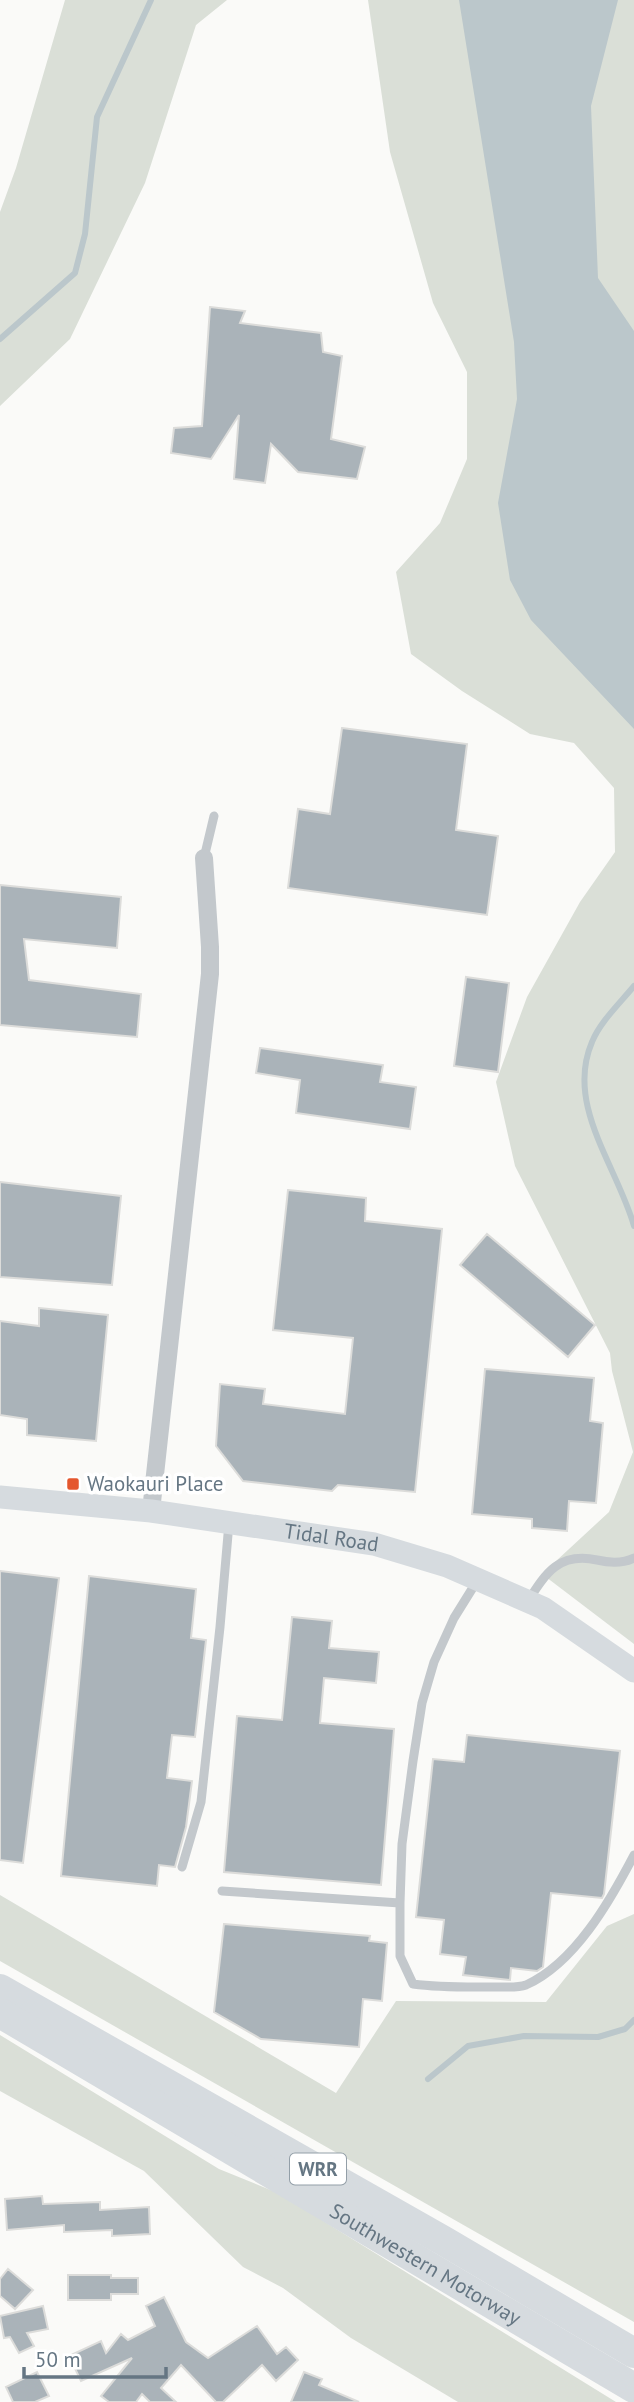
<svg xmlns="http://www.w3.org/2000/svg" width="634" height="2402" font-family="'PT Sans',sans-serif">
<rect width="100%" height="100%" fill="#fafaf8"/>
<path fill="#dadfd7" d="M 65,0 L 227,0 L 196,25 L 145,183 L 70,339 L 0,406 L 0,212 L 16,168 Z
M 368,0 L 634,0 L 634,1644 L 542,1574 L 609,1512 L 633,1452 L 612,1371 L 610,1353 L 515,1166 L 496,1082 L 527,997 L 580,902 L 615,852 L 614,788 L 574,743 L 530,734 L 462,691 L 411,654 L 396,572 L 440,523 L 467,459 L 467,372 L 433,303 L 390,152 Z
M 0,1895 L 336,2093 L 396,2001 L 546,2002 L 607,1926 L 634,1914 L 634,2322 L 0,1961 Z
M 0,2035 L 219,2169 L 300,2202 L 320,2219 L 616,2402 L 458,2402 L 351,2338 L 283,2288 L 243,2267 L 144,2171 L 0,2091 Z"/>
<path fill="#bbc7cb" d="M 459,0 L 618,0 L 591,106 L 598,278 L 634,331 L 634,729 L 531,620 L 510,580 L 498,503 L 517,399 L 514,342 Z"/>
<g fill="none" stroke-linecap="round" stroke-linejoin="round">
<path stroke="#bbc7cb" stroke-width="6" d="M 0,339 L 75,273 L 85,234 L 97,117 L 151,0
M 634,986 C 620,1003 600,1022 592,1042 C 565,1105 617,1166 634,1226
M 428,2079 L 468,2046 L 524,2036 L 598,2037 L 625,2029 L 634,2020"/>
</g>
<path fill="#aab3b9" stroke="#dcdcda" stroke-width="2" d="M 210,307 L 245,311 L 240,323 L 321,333 L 323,352 L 342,356 L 331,439 L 365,447 L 357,479 L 298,472 L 271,444 L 265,483 L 234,479 L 239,415 L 211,459 L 171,453 L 174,428 L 202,426 Z
M 342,728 L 467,744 L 456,830 L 498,836 L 487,915 L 288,888 L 298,809 L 330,814 Z
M 0,885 L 121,897 L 117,948 L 24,939 L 29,980 L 141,994 L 137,1037 L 0,1025 Z
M 466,977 L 509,983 L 498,1072 L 454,1066 Z
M 260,1048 L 383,1065 L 380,1082 L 416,1087 L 410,1129 L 296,1113 L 300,1080 L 256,1073 Z
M 0,1182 L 121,1196 L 112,1285 L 0,1277 Z
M 288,1190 L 366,1198 L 365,1221 L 442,1229 L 415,1492 L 338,1485 L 332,1491 L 243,1481 L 216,1446 L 220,1384 L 265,1389 L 263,1404 L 345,1414 L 353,1338 L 273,1330 Z
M 487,1234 L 595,1325 L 568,1357 L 460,1265 Z
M 39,1308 L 108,1315 L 96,1441 L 27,1435 L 27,1419 L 0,1415 L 0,1321 L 39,1326 Z
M 485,1369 L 594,1378 L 590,1421 L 603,1423 L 596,1503 L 569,1501 L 567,1531 L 532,1528 L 532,1519 L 472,1514 Z
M 0,1571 L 59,1578 L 23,1863 L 0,1860 Z
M 89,1576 L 196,1589 L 191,1638 L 206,1640 L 195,1737 L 172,1735 L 167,1778 L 192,1781 L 186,1827 L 175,1867 L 159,1865 L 157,1886 L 61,1876 Z
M 292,1617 L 332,1621 L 329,1648 L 379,1652 L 376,1683 L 324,1678 L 320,1723 L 394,1729 L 381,1885 L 224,1872 L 237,1716 L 282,1720 Z
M 467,1735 L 620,1751 L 604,1894 L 602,1898 L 551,1893 L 543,1967 L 537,1971 L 511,1968 L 510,1980 L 463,1975 L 466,1957 L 440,1954 L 444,1920 L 416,1917 L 433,1759 L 464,1762 Z
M 224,1924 L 370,1936 L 369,1941 L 387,1943 L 382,2001 L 363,1999 L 359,2047 L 261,2039 L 214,2012 Z
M 42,2196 L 43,2204 L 100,2202 L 100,2210 L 149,2207 L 150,2234 L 112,2236 L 112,2230 L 64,2232 L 64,2225 L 7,2230 L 5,2199 Z
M 8,2269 L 33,2290 L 15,2309 L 0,2296 L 0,2279 Z
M 68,2275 L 111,2275 L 111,2278 L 138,2278 L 138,2294 L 111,2294 L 111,2300 L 68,2300 Z
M 164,2297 L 186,2342 L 208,2358 L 257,2326 L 277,2354 L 286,2347 L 298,2360 L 276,2381 L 262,2365 L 223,2402 L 216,2402 L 181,2365 L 161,2388 L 176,2402 L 150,2402 L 142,2394 L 136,2402 L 109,2402 L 101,2396 L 132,2358 L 81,2381 L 69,2356 L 101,2341 L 106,2353 L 121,2334 L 128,2340 L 155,2326 L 146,2306 Z
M 43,2306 L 48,2329 L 27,2333 L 34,2346 L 19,2353 L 10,2337 L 4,2338 L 0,2316 Z
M 37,2372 L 49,2396 L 35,2402 L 13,2402 L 6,2387 Z
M 304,2372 L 322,2379 L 319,2385 L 359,2402 L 291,2402 Z"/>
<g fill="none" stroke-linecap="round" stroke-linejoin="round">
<path stroke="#c3c8cc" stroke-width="9" d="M 204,858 L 214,816
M 477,1581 L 454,1618 L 434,1662 L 422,1703 L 413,1761 L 402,1844 L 400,1903 L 400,1956 L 413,1984 C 442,1988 470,1987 499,1987 C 507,1987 518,1988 526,1985 C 575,1963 610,1901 634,1855
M 528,1601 C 546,1573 559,1552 597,1560 C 610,1563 622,1564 634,1558
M 182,1867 L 201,1802 L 220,1627 L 229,1523
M 222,1891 L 400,1903"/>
<path stroke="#c3c8cc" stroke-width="18" d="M 151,1511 L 210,974 L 210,947 L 204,858"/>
<path stroke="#d6dbdf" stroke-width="23" id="s1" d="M 0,1497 L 151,1511 L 374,1544 L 447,1566 L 543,1608 L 634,1671"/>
<g stroke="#d6dbdf" stroke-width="30">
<path d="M 0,1989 L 444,2241 L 634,2353"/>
<path id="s2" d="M 0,2013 L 634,2388"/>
</g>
</g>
<rect fill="#e4572e" stroke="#fff" stroke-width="2.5" x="66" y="1477" width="14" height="14" rx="3.5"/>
<g text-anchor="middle" stroke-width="7" stroke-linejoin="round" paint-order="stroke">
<rect fill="#fff" stroke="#939fa8" stroke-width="2" x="290" y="2153.5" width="56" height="31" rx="5"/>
<g font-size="19" font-weight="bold" fill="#657683">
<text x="318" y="2176">WRR</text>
</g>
<g font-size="21" fill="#657683" stroke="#fff" text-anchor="start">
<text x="87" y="1491">Waokauri Place</text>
</g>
<g font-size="21" fill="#657683" stroke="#fff">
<text dy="7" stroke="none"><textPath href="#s1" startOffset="334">Tidal Road</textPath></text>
<text dy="7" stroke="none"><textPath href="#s2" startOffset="494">Southwestern Motorway</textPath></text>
</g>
</g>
<path d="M24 2367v10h142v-10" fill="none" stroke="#657683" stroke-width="3.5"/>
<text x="35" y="2367" font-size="21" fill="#657683" stroke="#ffffff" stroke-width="5" paint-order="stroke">50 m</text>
</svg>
